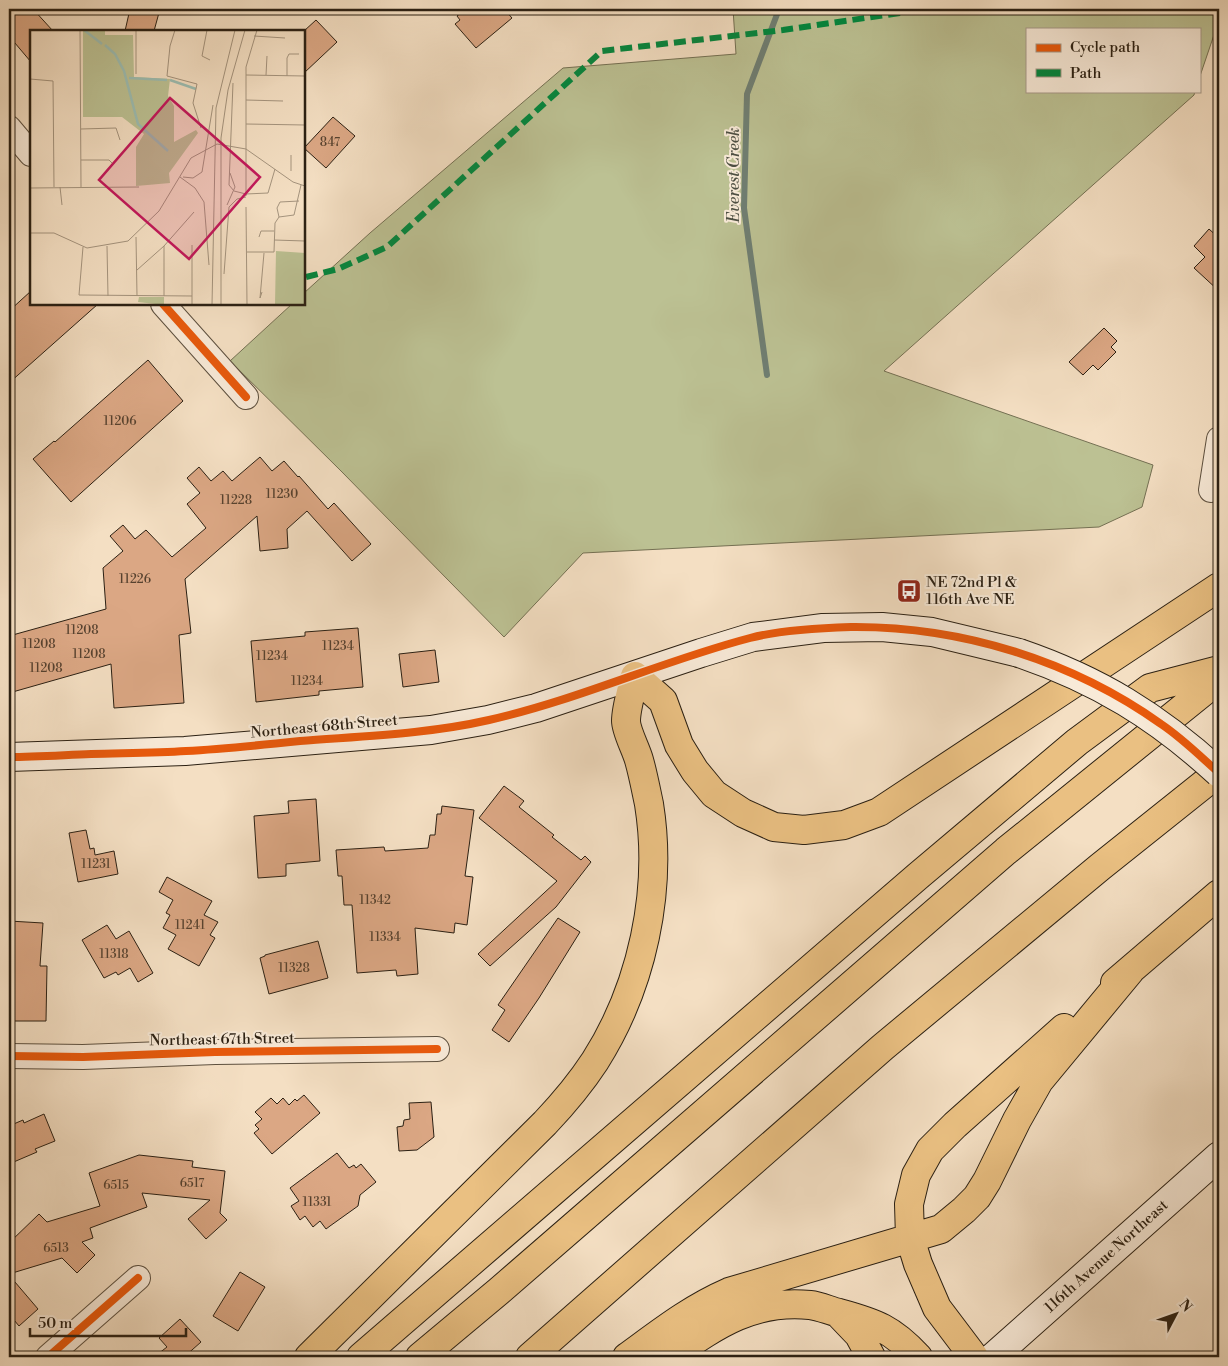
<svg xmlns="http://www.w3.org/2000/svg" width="1228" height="1366" font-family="'Libre Bodoni',serif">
<rect width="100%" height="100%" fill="#f4dfc3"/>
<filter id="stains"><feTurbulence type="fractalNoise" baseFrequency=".004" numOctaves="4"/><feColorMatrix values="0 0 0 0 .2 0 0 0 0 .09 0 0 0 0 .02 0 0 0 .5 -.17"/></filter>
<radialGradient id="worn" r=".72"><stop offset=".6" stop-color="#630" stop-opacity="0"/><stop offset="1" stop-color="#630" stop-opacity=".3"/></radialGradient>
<path fill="#bcc193" stroke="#747053" d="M 733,9 L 1219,9 L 1219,20 L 1199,79 L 1199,29 L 1027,29 L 1027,91 L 1195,91 L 1194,95 L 884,371 L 1153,465 L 1142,507 L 1099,527 L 583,553 L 504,637 L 342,472 L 230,361 L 292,304 L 304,304 L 304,293 L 370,233 L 563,68 L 736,54 Z"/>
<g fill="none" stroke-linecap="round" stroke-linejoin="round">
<path stroke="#6f7e72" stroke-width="6" d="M 767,375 L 744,208 L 747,94 L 779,9"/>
</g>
<path fill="#dba784" stroke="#2b2013" d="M 9,9 L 33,9 L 53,31 L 31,31 L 31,62 L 9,36 Z
M 130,9 L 160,9 L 154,31 L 125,31 Z
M 466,9 L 504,9 L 512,18 L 476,48 L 455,24 L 460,20 L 457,16 Z
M 316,20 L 337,42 L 304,73 L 304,31 Z
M 333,117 L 355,136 L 326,168 L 304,148 Z
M 1209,229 L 1219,238 L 1219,291 L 1194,268 L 1205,257 L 1194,246 Z
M 31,291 L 31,304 L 98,304 L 9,383 L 9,311 Z
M 1104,328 L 1117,341 L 1111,347 L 1116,352 L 1098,370 L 1093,365 L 1083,375 L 1069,362 Z
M 148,360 L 183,401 L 71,502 L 33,459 L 54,441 L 55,442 Z
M 260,457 L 272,471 L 284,461 L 298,477 L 299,476 L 328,509 L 334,503 L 371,544 L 352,561 L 307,511 L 287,529 L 288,548 L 260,551 L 257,516 L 185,579 L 191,633 L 179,635 L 184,703 L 114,708 L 111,664 L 9,693 L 9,636 L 106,609 L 103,568 L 123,551 L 110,536 L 123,525 L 135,539 L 146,530 L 172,557 L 206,528 L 187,504 L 200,493 L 187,478 L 199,467 L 211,481 L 223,471 L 232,481 Z
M 358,628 L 363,687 L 319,691 L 319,695 L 256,702 L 251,641 L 305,636 L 305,632 Z
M 435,650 L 439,682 L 403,687 L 399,654 Z
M 504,786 L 524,801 L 519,807 L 554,835 L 552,837 L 581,860 L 585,856 L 591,862 L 556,907 L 490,966 L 478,954 L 557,881 L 479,818 Z
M 316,799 L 320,861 L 286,864 L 286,876 L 258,878 L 254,816 L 289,813 L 288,801 Z
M 442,806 L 474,810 L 465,876 L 473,877 L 467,925 L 455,923 L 454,933 L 415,928 L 418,974 L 397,976 L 396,970 L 357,973 L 352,905 L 344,905 L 342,876 L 338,876 L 336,850 L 384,847 L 385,851 L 428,848 L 430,835 L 435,835 L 437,814 L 441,814 Z
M 86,830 L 90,849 L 94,848 L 95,855 L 114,851 L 118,874 L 78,882 L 69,833 Z
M 167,877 L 212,901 L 204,915 L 218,922 L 210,935 L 215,938 L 199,966 L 168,949 L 176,935 L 163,928 L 170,915 L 166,913 L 173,900 L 159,892 Z
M 558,918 L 580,932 L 539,998 L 509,1042 L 492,1030 L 505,1010 L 498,1005 Z
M 9,921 L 43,923 L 40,966 L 47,966 L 46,1021 L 9,1021 Z
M 107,925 L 116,939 L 129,931 L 153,973 L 138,982 L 130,968 L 118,975 L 116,972 L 104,978 L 82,940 Z
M 318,941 L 328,978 L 269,994 L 260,958 L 265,956 L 265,955 Z
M 304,1095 L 320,1113 L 272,1154 L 254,1133 L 259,1129 L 255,1125 L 262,1119 L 255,1112 L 271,1098 L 277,1104 L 283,1098 L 289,1105 L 295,1099 L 297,1101 Z
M 431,1102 L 434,1137 L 417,1150 L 399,1151 L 397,1127 L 403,1126 L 404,1120 L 410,1119 L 409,1103 Z
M 44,1114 L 55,1141 L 35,1149 L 37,1152 L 9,1164 L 9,1126 L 23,1120 L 24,1123 Z
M 337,1153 L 349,1168 L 354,1165 L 356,1168 L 361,1164 L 376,1182 L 360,1195 L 358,1206 L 330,1226 L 326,1229 L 320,1221 L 313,1227 L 305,1216 L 300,1220 L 291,1206 L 299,1201 L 290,1188 Z
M 139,1155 L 193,1161 L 192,1167 L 225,1171 L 220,1213 L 227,1220 L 206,1239 L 188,1219 L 210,1200 L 142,1193 L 147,1207 L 90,1228 L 93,1238 L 82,1242 L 95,1255 L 77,1273 L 62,1258 L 9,1274 L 9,1243 L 39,1214 L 47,1222 L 100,1206 L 89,1173 Z
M 240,1272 L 265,1287 L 238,1331 L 213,1316 Z
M 9,1275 L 38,1309 L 19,1326 L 9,1314 Z
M 180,1319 L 201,1342 L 184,1357 L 154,1357 L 167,1347 L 159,1338 Z"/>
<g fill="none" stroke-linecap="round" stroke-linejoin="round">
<defs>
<path id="street" d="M 9,128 L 31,154
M 163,304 L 246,397
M 1211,490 L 1219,439
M 9,1056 L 83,1057 L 215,1052 L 437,1049
M 48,1357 L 138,1278"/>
<path id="secondary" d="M 9,757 L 185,751 L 431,730 L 488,720 L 536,708 L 701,653 L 753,637 L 823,628 L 882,627 L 932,632 L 1019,653
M 993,1357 L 1219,1156"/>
<path id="highway" d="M 1115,983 L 1219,894
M 838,1313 L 859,1335 L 871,1357
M 309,1357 L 545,1123 C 563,1104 580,1084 595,1061 C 642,987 663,891 649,804 C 646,790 643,774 639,760 C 636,749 626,731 626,721 C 626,708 632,689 635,676 L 663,701 L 679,745 L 695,771 L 714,794 L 743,813 L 774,827 L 804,830 L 844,825 L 879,812 L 1219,587
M 361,1357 L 918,876 L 1077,742 L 1150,688 L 1219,670
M 420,1357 L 499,1291 L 1006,851 L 1219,679
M 530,1357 L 883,1047 L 1100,867 L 1219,772
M 627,1357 C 660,1333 690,1309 729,1292 L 941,1229 L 964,1210 L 977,1197 L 987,1181 L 1017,1120 L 1039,1081 L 1130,971
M 670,1357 C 715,1326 752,1299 810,1305 C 820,1306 830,1311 839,1313 C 876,1323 892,1329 918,1357
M 974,1357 L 937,1308 L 918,1264 L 910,1238 L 909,1204 L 916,1175 L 930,1150 L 955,1125 L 1064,1028"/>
</defs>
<use href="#street" stroke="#5d503f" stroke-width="26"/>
<use href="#secondary" stroke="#2b2013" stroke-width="30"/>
<use href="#highway" stroke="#2b2013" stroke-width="30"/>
<use href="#street" stroke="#f8ead8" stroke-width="24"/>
<use href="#secondary" stroke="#f8ead8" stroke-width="28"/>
<use href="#highway" stroke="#eac082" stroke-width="28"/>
<defs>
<path id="secondary-bridge" d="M 1019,653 C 1098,680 1157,716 1219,773"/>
</defs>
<use href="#secondary-bridge" stroke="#2b2013" stroke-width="30" stroke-linecap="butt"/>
<use href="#secondary-bridge" stroke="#f8ead8" stroke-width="28"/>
<path stroke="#00873e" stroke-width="6" stroke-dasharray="12 6" stroke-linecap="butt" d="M 306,277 L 338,269 L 387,247 L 602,51 L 783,30 L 927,9"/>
<defs>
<path id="cycleway" d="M 163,304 L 246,397
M 9,757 C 36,757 64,755 91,754 C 123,753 155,753 186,751 C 224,749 262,745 300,741 C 363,736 428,734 489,720 C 578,700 662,661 750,638 C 780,630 819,628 851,627 C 960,626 1071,660 1161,724 C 1182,738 1200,756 1219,773
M 9,1056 L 83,1057 L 215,1052 L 437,1049
M 48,1357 L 138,1278"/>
</defs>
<use href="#cycleway" stroke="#f8ead8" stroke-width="11"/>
<use href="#cycleway" stroke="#e8590c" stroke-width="8"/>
</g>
<defs>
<symbol id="bus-square" viewBox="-11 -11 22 22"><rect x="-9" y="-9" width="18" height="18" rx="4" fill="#8f2418" stroke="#f8ead8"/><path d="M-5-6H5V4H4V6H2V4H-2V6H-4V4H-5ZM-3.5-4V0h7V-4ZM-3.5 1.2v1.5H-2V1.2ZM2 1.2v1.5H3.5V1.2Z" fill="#fff"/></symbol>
</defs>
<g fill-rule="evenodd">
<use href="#bus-square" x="895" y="577" width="28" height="28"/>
</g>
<g text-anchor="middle" stroke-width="4" stroke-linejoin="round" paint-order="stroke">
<g font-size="12" fill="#57422f">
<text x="330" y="146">847</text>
<text x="120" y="425">11206</text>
<text x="282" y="498">11230</text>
<text x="236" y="504">11228</text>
<text x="135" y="583">11226</text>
<text x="82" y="634">11208</text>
<text x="39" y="648">11208</text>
<text x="338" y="650">11234</text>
<text x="89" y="658">11208</text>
<text x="272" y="660">11234</text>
<text x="46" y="672">11208</text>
<text x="307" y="685">11234</text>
<text x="96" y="868">11231</text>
<text x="375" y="904">11342</text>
<text x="190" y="929">11241</text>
<text x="385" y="941">11334</text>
<text x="114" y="958">11318</text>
<text x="294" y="972">11328</text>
<text x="192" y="1187">6517</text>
<text x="116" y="1189">6515</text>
<text x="317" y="1206">11331</text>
<text x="56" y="1252">6513</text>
</g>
<g font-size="15" fill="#2b2013" stroke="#f8ead8" text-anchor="start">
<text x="926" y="587">NE 72nd Pl &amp;<tspan x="926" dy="17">116th Ave NE</tspan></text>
</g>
<g font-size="15" fill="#2b2013" stroke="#f8ead8">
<text transform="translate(324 726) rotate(-5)" y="5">Northeast 68th Street</text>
<text transform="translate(222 1039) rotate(-1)" y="5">Northeast 67th Street</text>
<text transform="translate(1106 1256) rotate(-42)" y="5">116th Avenue Northeast</text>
</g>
<g font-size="16" font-style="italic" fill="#4d4f43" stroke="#f8ead8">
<text transform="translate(733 175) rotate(-90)" y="6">Everest Creek</text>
</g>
</g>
<g transform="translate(30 30)">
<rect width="275" height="275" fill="#f4dfc3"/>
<path d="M 53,0 L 75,0 L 75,5 L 103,5 L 104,47 L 140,49 L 138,66 L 144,76 L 144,112 L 166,100 L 168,103 L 139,143 L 140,153 L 106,156 L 106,117 L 114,104 L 92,87 L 53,87 ZM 246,221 L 275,223 L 275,275 L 245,275 ZM 134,267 L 134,275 L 108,272 L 109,267 Z" fill="#bcc193"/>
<path fill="none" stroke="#9cbdb2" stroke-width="2.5" d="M 54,0 L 72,14M 75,15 L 85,24 L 94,41 L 108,94 L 138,121M 99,48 L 137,50M 140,50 L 166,59"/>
<path fill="none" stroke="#a4937d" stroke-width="1" d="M 50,0 L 51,157M 106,0 L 106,44M 145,0 L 140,16 L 137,46 L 167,54 L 163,73 L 171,98M 177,0 L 172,26 L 180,30M 224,6 L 255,8M 216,45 L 275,46M 236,45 L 237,26M 257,46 L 257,28 L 259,24 L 269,24M 0,49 L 23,51 L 24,157M 203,53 L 199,155 L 204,161 L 216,164M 216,70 L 253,71M 216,94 L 275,95M 51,99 L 86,98 L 90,110M 216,119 L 216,37 L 227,0M 216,119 L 216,166M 51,130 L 79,130 L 83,134M 261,141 L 261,125M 150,147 L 165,158 L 174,172 L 179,235M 153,147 L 163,148 L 172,142 L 183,75M 30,157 L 32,175M 0,158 L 109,157M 216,164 L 238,163 L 245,139M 197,175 L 205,157 L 200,143M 216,177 L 217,275M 249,187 L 264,185 L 271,155M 249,187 L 247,178 L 250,172 L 269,171M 0,203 L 24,203 L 57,218 L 98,211 L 129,181 L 161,128 L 187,114 L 216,119 L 263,152 L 275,156M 106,207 L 107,266M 229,207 L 231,201 L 244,201M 244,210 L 275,211M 162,215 L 162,275M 77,216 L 78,266M 134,216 L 134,266M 53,217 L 49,265 L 162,266M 217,222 L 244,222 L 245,193 L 249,187M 107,240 L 134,216 L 164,182M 194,244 L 199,177 L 207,169 L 216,167M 232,262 L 230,268 L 234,223M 182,275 L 186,78 L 205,0M 191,275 L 191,108 L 198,60 L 215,0"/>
<path fill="#c2185b" fill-opacity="0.15" stroke="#c2185b" stroke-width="2.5" d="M 140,68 L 230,147 L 159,229 L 69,150 Z"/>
<rect width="275" height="275" fill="none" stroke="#2b2013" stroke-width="2.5"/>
</g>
<rect width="1228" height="1366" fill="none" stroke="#f4dfc3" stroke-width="30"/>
<rect x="10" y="10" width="1208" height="1346" fill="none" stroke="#2b2013" stroke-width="2.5"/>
<rect x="15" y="15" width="1198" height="1336" fill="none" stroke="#2b2013"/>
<rect x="1026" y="28" width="175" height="65" fill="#f8ead8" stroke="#a69989"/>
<rect x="1036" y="44" width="25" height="8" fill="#e8590c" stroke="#a69989"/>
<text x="1070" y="52" font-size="15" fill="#2b2013">Cycle path</text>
<rect x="1036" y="69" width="25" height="8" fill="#00873e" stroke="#a69989"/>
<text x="1070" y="78" font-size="15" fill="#2b2013">Path</text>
<g transform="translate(1176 1314) rotate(49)" stroke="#f8ead8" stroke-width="4" paint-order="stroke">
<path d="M0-4L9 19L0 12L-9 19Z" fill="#2b2013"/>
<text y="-8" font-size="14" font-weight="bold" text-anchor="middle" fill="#2b2013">N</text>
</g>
<path d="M30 1328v8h156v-8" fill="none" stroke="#2b2013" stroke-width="2.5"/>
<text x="38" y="1328" font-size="15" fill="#2b2013" stroke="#f8ead8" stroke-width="4" paint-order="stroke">50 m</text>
<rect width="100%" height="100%" filter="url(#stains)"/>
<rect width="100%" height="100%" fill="url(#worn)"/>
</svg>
